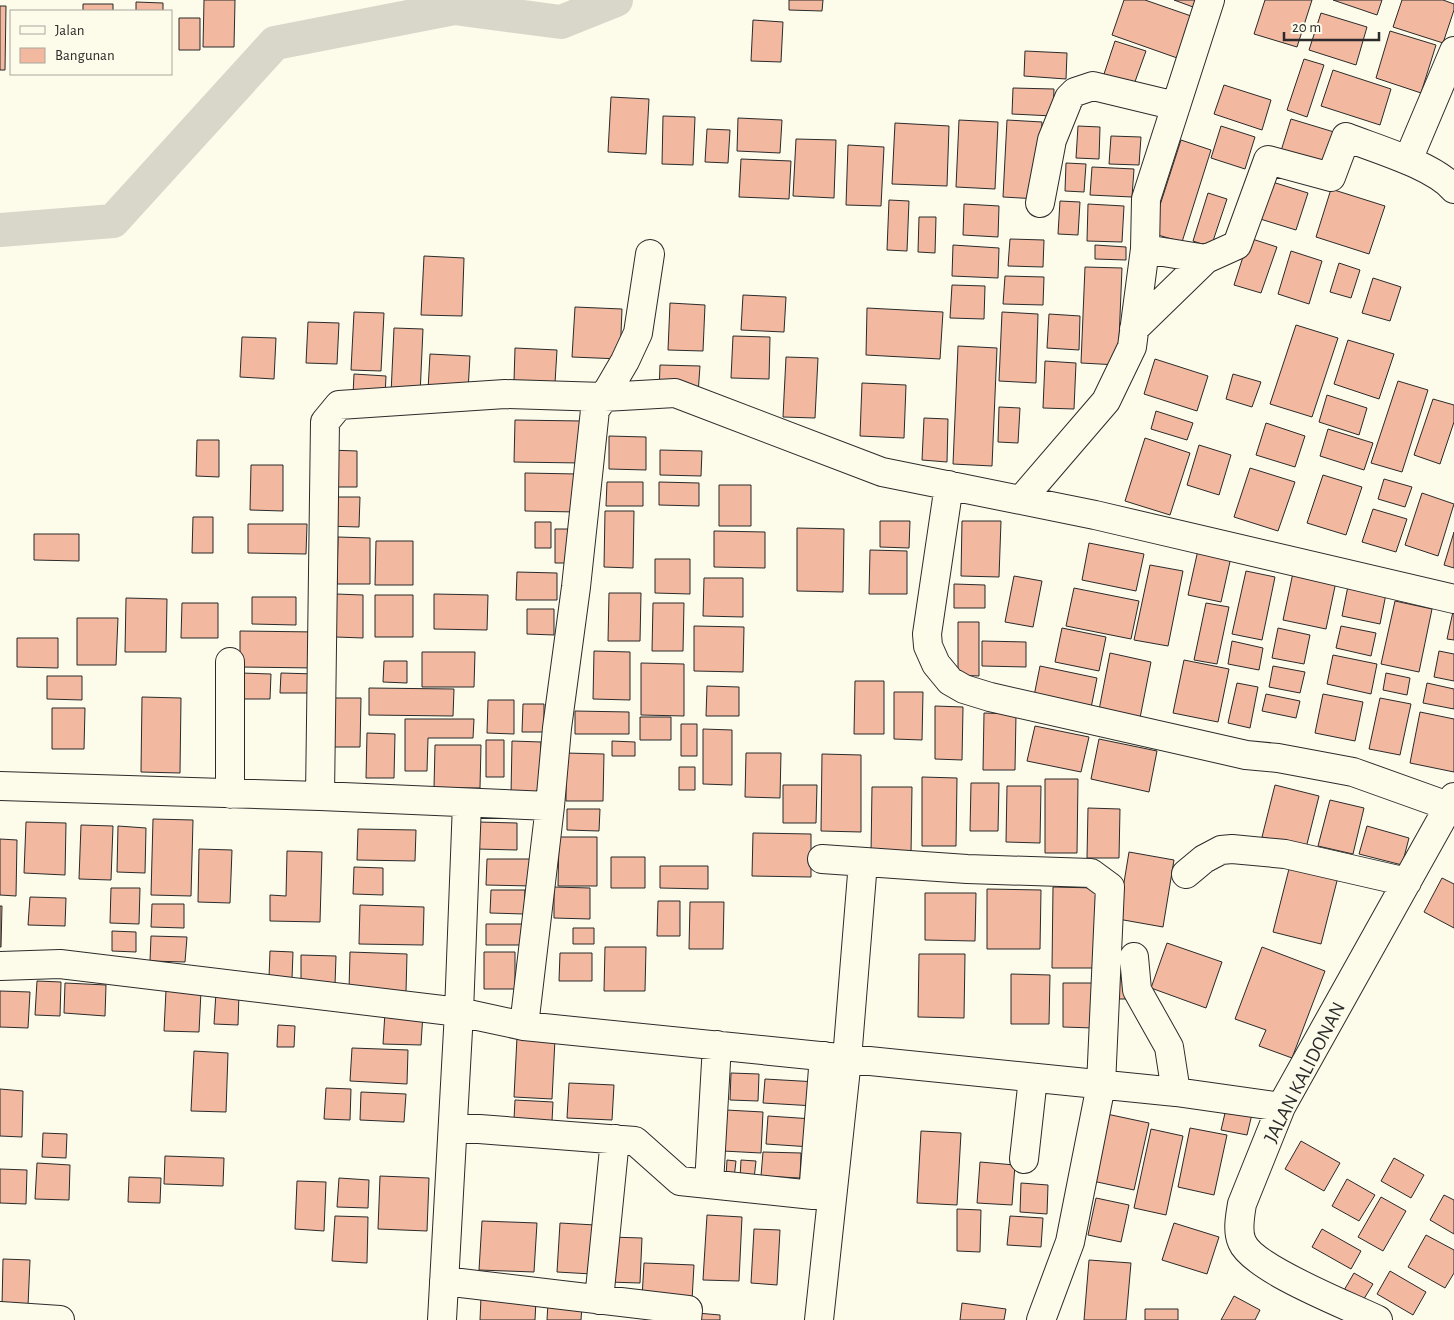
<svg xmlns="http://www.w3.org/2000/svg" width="1454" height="1320" font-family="'Alegreya Sans',sans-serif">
<rect width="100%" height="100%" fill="#fdfbea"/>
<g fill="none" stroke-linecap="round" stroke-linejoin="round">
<path stroke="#d8d7c9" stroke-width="34" d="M 0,230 L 113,221 L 275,43 L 454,8 L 561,22 L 616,0"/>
</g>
<path fill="#f2b8a0" stroke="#2b2b2b" d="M 204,0 L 235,0 L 234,47 L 203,47 Z
M 789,0 L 823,0 L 822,11 L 789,10 Z
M 1124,0 L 1145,0 L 1194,17 L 1180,59 L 1112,35 Z
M 1174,0 L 1196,0 L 1193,7 Z
M 1265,0 L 1312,0 L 1297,47 L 1254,34 Z
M 1333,0 L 1382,0 L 1377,15 Z
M 1402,0 L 1443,0 L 1454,4 L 1454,10 L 1443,43 L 1393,27 Z
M 136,2 L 163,3 L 163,11 L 136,11 Z
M 83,4 L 113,4 L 113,11 L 83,11 Z
M 0,6 L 6,6 L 5,70 L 0,70 Z
M 1321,13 L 1367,27 L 1356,65 L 1309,50 Z
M 179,18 L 200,18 L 200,50 L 179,50 Z
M 753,20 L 783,22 L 781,62 L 751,61 Z
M 1390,31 L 1436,45 L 1421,93 L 1376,78 Z
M 1115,41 L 1146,51 L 1132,90 L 1102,80 Z
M 1025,51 L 1067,53 L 1066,79 L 1024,76 Z
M 1304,59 L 1324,65 L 1307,117 L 1287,110 Z
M 1333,70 L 1391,89 L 1380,125 L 1321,106 Z
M 1224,85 L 1271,100 L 1262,130 L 1214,114 Z
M 1013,88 L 1054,89 L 1053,116 L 1012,114 Z
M 611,97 L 649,99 L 646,154 L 608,152 Z
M 663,116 L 695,117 L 693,165 L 662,164 Z
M 738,118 L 782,120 L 780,153 L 737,151 Z
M 1291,119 L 1334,132 L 1322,168 L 1280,154 Z
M 959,120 L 998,122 L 995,189 L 956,187 Z
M 1007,120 L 1042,122 L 1038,199 L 1003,197 Z
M 895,123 L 949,126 L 947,186 L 892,184 Z
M 1078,126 L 1100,127 L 1099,159 L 1076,158 Z
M 1221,126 L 1255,137 L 1245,169 L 1211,158 Z
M 707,129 L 730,130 L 728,163 L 705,162 Z
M 1111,136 L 1141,137 L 1139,165 L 1109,164 Z
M 796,139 L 836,140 L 834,198 L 793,196 Z
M 1181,140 L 1211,150 L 1182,242 L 1151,233 Z
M 848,145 L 884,147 L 881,206 L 846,205 Z
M 741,159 L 791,161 L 789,199 L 739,197 Z
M 1066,163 L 1086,164 L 1084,192 L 1065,191 Z
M 1092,167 L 1134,169 L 1132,197 L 1090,195 Z
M 1269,181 L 1308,193 L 1296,230 L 1257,218 Z
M 1331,189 L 1385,206 L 1369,254 L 1316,237 Z
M 1208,193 L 1227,199 L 1211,247 L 1193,241 Z
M 889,200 L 909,201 L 907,251 L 887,250 Z
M 1060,201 L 1080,202 L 1078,235 L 1058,234 Z
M 964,204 L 999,206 L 998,237 L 963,235 Z
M 1088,204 L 1124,206 L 1122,242 L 1087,241 Z
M 919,217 L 936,217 L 935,253 L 918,252 Z
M 1249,238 L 1277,247 L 1261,293 L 1234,285 Z
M 1010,239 L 1044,240 L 1043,267 L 1008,266 Z
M 953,245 L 999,248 L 998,278 L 952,276 Z
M 1095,245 L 1126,247 L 1126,260 L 1095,259 Z
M 1291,251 L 1322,261 L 1309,304 L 1278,294 Z
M 424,256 L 464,258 L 462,316 L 421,315 Z
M 1339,263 L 1360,270 L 1351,298 L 1330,292 Z
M 1085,267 L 1122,268 L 1118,365 L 1081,363 Z
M 1005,276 L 1044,277 L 1043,305 L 1003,304 Z
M 1373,278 L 1401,287 L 1390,321 L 1362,313 Z
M 952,285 L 985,286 L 984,319 L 950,318 Z
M 743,295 L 786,297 L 784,332 L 741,330 Z
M 670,303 L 705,305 L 703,351 L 668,350 Z
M 575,307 L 622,309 L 620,359 L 572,357 Z
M 867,308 L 943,312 L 940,359 L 866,355 Z
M 354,312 L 384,313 L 381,371 L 351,370 Z
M 1002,312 L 1038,314 L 1036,383 L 999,381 Z
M 1049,314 L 1080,316 L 1079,350 L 1047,348 Z
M 308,322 L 339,323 L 337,364 L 306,363 Z
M 1296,325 L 1338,338 L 1312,417 L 1270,404 Z
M 394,328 L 423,329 L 420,395 L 391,394 Z
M 733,336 L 770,337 L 769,379 L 731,378 Z
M 242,337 L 276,338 L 274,379 L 240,377 Z
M 1348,340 L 1394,354 L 1379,399 L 1334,384 Z
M 958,346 L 997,348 L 992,466 L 953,464 Z
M 515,348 L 557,350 L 555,383 L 514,381 Z
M 430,354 L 470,356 L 468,391 L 428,390 Z
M 786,357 L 818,358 L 815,418 L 783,417 Z
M 1155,359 L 1208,376 L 1197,411 L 1144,394 Z
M 1045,361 L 1076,363 L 1074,409 L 1043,408 Z
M 660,365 L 700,366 L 698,394 L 659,393 Z
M 354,374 L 386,376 L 385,397 L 353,395 Z
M 1233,374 L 1261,382 L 1252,407 L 1226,399 Z
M 1398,381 L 1428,390 L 1402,472 L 1371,463 Z
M 862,383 L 906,385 L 904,438 L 860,436 Z
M 1327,395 L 1367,408 L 1359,435 L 1319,422 Z
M 1433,399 L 1454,405 L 1454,422 L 1440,464 L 1414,455 Z
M 999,407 L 1020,408 L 1018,443 L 998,442 Z
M 1156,411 L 1193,423 L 1187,440 L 1151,429 Z
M 924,418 L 948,419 L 947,462 L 922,460 Z
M 515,420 L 581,421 L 581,463 L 514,462 Z
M 1266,423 L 1305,436 L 1295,467 L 1256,455 Z
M 1328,429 L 1373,443 L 1364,470 L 1320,456 Z
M 609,436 L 646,437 L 646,470 L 609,469 Z
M 1145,438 L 1190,453 L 1170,515 L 1125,501 Z
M 197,440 L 219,440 L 219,477 L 196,476 Z
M 1199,445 L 1231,455 L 1219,495 L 1187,485 Z
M 329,450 L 357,451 L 357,487 L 328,487 Z
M 660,450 L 702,451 L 701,476 L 660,475 Z
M 251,465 L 283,465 L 283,511 L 250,510 Z
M 1250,468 L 1295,482 L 1278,531 L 1234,517 Z
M 525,473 L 577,474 L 577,512 L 525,511 Z
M 1323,475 L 1362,487 L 1346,535 L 1307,523 Z
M 1384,479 L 1412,487 L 1405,507 L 1378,499 Z
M 607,482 L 643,482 L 643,506 L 606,506 Z
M 659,482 L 699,483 L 699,506 L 659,505 Z
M 719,485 L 751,485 L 751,526 L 719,526 Z
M 1422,493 L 1454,504 L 1438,556 L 1405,545 Z
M 325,497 L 360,497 L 359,527 L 325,526 Z
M 1373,509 L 1407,519 L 1396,552 L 1362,542 Z
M 605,511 L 634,511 L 633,568 L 604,567 Z
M 193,517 L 213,517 L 213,553 L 192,553 Z
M 880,521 L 910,521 L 909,548 L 880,547 Z
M 962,521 L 1001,521 L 999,577 L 961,576 Z
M 535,522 L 551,522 L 551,548 L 535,548 Z
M 248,524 L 307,524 L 306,554 L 248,553 Z
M 797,528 L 844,529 L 843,592 L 797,591 Z
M 555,529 L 577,529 L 577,563 L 555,563 Z
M 714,531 L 765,532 L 765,568 L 714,567 Z
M 1454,532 L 1454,568 L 1444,565 Z
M 34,534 L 79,534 L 79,561 L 34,560 Z
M 338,537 L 370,538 L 370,584 L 337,584 Z
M 376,541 L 413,541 L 413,585 L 375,585 Z
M 1089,543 L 1144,554 L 1136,591 L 1082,580 Z
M 870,550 L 907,551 L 907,594 L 869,594 Z
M 1198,550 L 1231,557 L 1221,602 L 1188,595 Z
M 655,559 L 690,559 L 690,594 L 655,593 Z
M 1150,565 L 1183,571 L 1168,646 L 1134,640 Z
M 1294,568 L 1337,577 L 1326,629 L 1283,620 Z
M 1246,571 L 1275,577 L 1262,640 L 1232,634 Z
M 517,572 L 557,573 L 557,600 L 516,600 Z
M 1014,576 L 1042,581 L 1033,627 L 1005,622 Z
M 704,578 L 743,578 L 743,617 L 703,616 Z
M 1349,581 L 1387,589 L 1380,624 L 1342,616 Z
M 954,584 L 985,585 L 985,608 L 954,608 Z
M 1074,588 L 1139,601 L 1131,639 L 1066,626 Z
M 609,593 L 641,593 L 640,641 L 608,641 Z
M 336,594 L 363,595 L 363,638 L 336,637 Z
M 434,594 L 488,595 L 487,630 L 434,629 Z
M 375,595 L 413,595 L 413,637 L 375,637 Z
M 252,597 L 296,597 L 296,625 L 252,624 Z
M 126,598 L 167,599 L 166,652 L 125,652 Z
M 1395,601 L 1432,609 L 1419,672 L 1381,664 Z
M 182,603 L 218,603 L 218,638 L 181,638 Z
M 653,603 L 684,603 L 683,651 L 652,651 Z
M 1206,603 L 1229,607 L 1217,664 L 1194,660 Z
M 1454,607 L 1454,640 L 1447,639 Z
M 527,609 L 554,609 L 554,635 L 527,634 Z
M 77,618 L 118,618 L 116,665 L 77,665 Z
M 958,622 L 979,622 L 979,676 L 958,675 Z
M 694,626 L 744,627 L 743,672 L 694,671 Z
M 1341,626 L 1376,633 L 1371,656 L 1336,648 Z
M 1062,628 L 1106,637 L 1099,671 L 1055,662 Z
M 1278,628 L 1310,635 L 1304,664 L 1272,658 Z
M 240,631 L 316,632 L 316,668 L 240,667 Z
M 17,638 L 58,638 L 58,668 L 17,667 Z
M 982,641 L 1026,642 L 1026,667 L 982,666 Z
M 1232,641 L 1263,648 L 1259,670 L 1228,664 Z
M 594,651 L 630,652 L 630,700 L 593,699 Z
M 1439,651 L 1454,654 L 1454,681 L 1434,677 Z
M 422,652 L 475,652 L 474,687 L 422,687 Z
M 1110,653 L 1151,662 L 1140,718 L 1099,710 Z
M 1333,655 L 1377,664 L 1371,694 L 1327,684 Z
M 1184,660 L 1229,669 L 1218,722 L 1173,713 Z
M 384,661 L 407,661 L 407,683 L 383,682 Z
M 641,663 L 684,664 L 684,716 L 641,715 Z
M 1040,666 L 1097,678 L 1090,713 L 1033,701 Z
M 1273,666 L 1305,672 L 1300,693 L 1269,687 Z
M 241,673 L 271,674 L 270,699 L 241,699 Z
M 281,673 L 315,674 L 314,693 L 280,693 Z
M 1386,673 L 1410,678 L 1407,695 L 1383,690 Z
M 47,676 L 82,676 L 82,700 L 47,699 Z
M 855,681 L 884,681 L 884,734 L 854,734 Z
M 1237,683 L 1258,687 L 1250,728 L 1228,723 Z
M 1427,683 L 1454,689 L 1454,709 L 1423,703 Z
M 707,686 L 739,687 L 739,716 L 706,716 Z
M 369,688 L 454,689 L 453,716 L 369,715 Z
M 894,692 L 923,692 L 922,740 L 894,739 Z
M 1266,694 L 1300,701 L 1296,718 L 1262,711 Z
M 1323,694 L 1363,702 L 1355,741 L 1315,733 Z
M 142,697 L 181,698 L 180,773 L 141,772 Z
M 330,698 L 361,698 L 360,747 L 329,747 Z
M 1380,698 L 1411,704 L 1400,755 L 1369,749 Z
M 488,700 L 514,700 L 514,734 L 487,733 Z
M 523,704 L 544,704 L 544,732 L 522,732 Z
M 935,706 L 963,707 L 962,760 L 935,759 Z
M 52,708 L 85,708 L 84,749 L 52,749 Z
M 575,711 L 629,712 L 629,734 L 575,734 Z
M 1420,712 L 1454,719 L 1454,772 L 1410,763 Z
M 984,713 L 1016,714 L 1015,770 L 983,770 Z
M 640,717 L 671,717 L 671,740 L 640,740 Z
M 405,719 L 474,719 L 473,738 L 428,738 L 427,771 L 405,771 Z
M 681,724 L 697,724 L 697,756 L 681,756 Z
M 1035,726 L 1089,737 L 1081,772 L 1027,761 Z
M 703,729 L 732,730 L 732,785 L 703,784 Z
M 367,733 L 395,734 L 394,778 L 366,778 Z
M 1099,739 L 1157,751 L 1149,792 L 1091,779 Z
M 486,740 L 504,740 L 504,777 L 486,777 Z
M 512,741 L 541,742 L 540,795 L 511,795 Z
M 612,741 L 635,742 L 635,756 L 612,756 Z
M 435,745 L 481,745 L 480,788 L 434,788 Z
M 566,753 L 604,754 L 603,801 L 566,801 Z
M 746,753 L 781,753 L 780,798 L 745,797 Z
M 822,754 L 861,755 L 861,832 L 821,831 Z
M 679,767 L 695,767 L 695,790 L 679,790 Z
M 922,777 L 957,778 L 956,846 L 922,846 Z
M 1045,779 L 1078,779 L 1077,853 L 1045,853 Z
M 971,783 L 999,783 L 998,831 L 970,831 Z
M 783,785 L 817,785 L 816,823 L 783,823 Z
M 1275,785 L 1319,796 L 1306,848 L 1262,837 Z
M 1007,786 L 1041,786 L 1040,843 L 1006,842 Z
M 872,787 L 912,787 L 911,855 L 871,854 Z
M 1330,800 L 1364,808 L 1353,854 L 1318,846 Z
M 1088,808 L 1120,809 L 1119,858 L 1087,858 Z
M 567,809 L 600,809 L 599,831 L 567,830 Z
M 153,819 L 193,820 L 191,896 L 151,895 Z
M 26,822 L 66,823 L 65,875 L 24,873 Z
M 478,822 L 517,823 L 517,850 L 477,849 Z
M 81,825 L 113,826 L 111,880 L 79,879 Z
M 118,826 L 146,828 L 145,873 L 117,872 Z
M 1367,826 L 1409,838 L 1402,865 L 1359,854 Z
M 358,829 L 416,830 L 415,861 L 357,860 Z
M 753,833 L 811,834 L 811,877 L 752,876 Z
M 559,837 L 597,837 L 597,886 L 558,886 Z
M 0,839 L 17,840 L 16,896 L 0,895 Z
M 199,849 L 232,850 L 230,903 L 198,902 Z
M 287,851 L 322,852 L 320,922 L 270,921 L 270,895 L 286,896 Z
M 1129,852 L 1174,860 L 1163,927 L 1118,919 Z
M 611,857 L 645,857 L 645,888 L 611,888 Z
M 487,859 L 532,859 L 532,886 L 486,885 Z
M 1290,865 L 1338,877 L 1321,944 L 1273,932 Z
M 660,866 L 708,866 L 708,889 L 660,888 Z
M 354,867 L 383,868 L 383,895 L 353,894 Z
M 1442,878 L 1454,884 L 1454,928 L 1424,912 Z
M 554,887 L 590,888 L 590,919 L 554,918 Z
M 1053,887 L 1096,888 L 1095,968 L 1052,968 Z
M 111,888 L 140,888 L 139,924 L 110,923 Z
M 987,889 L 1041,890 L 1040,949 L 987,949 Z
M 491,890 L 525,890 L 524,914 L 490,913 Z
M 925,893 L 976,893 L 975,941 L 925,940 Z
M 30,897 L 66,898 L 65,926 L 28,925 Z
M 658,901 L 680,901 L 680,936 L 657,936 Z
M 690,902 L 724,902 L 723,949 L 689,949 Z
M 152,904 L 184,904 L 184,928 L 151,927 Z
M 360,905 L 424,907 L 423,945 L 359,944 Z
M 0,906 L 2,906 L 1,947 L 0,947 Z
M 486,924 L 522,924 L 521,945 L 486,945 Z
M 573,928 L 594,928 L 594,944 L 573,944 Z
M 112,931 L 136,932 L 136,952 L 112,951 Z
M 151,936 L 187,937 L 185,962 L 150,961 Z
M 1167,943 L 1222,962 L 1206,1008 L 1151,988 Z
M 605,947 L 646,947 L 645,991 L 604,991 Z
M 1262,947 L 1325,971 L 1292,1058 L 1259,1046 L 1266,1030 L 1235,1019 Z
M 270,951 L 293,952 L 292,979 L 269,978 Z
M 350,952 L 407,954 L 406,992 L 349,990 Z
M 484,952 L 515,952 L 515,989 L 484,989 Z
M 560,953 L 592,953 L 592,981 L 559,981 Z
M 919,954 L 965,954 L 964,1018 L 918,1017 Z
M 301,955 L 336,956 L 335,985 L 301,984 Z
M 1113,963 L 1130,963 L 1130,999 L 1113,999 Z
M 1011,974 L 1050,975 L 1049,1024 L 1011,1024 Z
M 37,981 L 61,982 L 60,1016 L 35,1015 Z
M 65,983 L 106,985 L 105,1016 L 64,1013 Z
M 1063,983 L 1093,983 L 1093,1028 L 1063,1027 Z
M 166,990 L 201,991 L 199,1032 L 164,1031 Z
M 0,991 L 30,992 L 28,1028 L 0,1027 Z
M 216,992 L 239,993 L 238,1025 L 214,1024 Z
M 385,1012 L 423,1013 L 421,1045 L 383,1044 Z
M 278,1025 L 295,1026 L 294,1047 L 277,1047 Z
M 517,1037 L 555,1039 L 552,1099 L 514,1097 Z
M 352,1048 L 408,1050 L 407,1084 L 350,1081 Z
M 194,1051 L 228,1053 L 226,1112 L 191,1111 Z
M 731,1073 L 759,1074 L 758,1101 L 730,1100 Z
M 765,1079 L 817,1082 L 815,1106 L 763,1103 Z
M 569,1083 L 614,1085 L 612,1120 L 567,1118 Z
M 326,1088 L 351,1089 L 350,1120 L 324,1119 Z
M 0,1089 L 23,1091 L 22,1137 L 0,1136 Z
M 361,1092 L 406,1094 L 404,1122 L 360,1120 Z
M 515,1100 L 553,1102 L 552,1121 L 514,1119 Z
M 1226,1109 L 1252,1114 L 1247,1135 L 1221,1130 Z
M 726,1110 L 763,1112 L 761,1153 L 723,1151 Z
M 1102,1113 L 1149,1123 L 1134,1190 L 1088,1180 Z
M 768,1116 L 813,1119 L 811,1147 L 766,1144 Z
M 1190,1128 L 1227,1135 L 1214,1195 L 1178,1187 Z
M 1151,1129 L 1183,1136 L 1166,1215 L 1134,1208 Z
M 921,1131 L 961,1133 L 957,1205 L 917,1203 Z
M 43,1133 L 67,1134 L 66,1158 L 42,1157 Z
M 1301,1141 L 1340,1163 L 1324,1191 L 1285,1169 Z
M 763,1152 L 801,1153 L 800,1178 L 761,1176 Z
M 165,1156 L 224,1158 L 223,1186 L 164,1184 Z
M 1394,1158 L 1424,1175 L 1411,1198 L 1381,1181 Z
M 727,1160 L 736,1161 L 734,1178 L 726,1177 Z
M 741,1160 L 756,1161 L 754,1179 L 740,1178 Z
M 980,1162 L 1015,1165 L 1012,1205 L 977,1203 Z
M 37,1163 L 70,1165 L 69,1200 L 35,1199 Z
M 0,1169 L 27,1170 L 26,1204 L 0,1203 Z
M 380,1176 L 429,1178 L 427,1231 L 378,1229 Z
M 129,1177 L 161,1178 L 160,1203 L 128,1202 Z
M 339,1178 L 369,1180 L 368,1208 L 337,1207 Z
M 1347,1179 L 1375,1195 L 1359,1221 L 1332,1206 Z
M 297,1181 L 326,1182 L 324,1231 L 295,1229 Z
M 1021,1183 L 1048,1185 L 1047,1214 L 1020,1212 Z
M 1444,1195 L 1454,1200 L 1454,1234 L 1430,1220 Z
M 1381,1197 L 1406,1211 L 1383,1251 L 1358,1237 Z
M 1096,1198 L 1129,1205 L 1121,1242 L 1088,1235 Z
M 957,1209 L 981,1210 L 980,1252 L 957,1251 Z
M 707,1215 L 742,1217 L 739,1281 L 703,1280 Z
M 335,1216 L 368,1217 L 367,1263 L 332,1261 Z
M 1010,1216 L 1043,1218 L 1041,1247 L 1007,1245 Z
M 482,1221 L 537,1223 L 534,1272 L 479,1270 Z
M 560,1223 L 595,1225 L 592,1274 L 557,1272 Z
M 1174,1223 L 1219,1237 L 1207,1274 L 1162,1260 Z
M 754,1229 L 780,1230 L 777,1285 L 751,1283 Z
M 1322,1229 L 1361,1251 L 1351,1269 L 1312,1247 Z
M 1426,1235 L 1454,1250 L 1454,1273 L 1445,1288 L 1408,1267 Z
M 610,1237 L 642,1238 L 640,1283 L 608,1282 Z
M 3,1259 L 30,1260 L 28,1306 L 2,1306 Z
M 1089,1260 L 1131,1263 L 1126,1320 L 1084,1320 Z
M 644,1263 L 694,1265 L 692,1300 L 642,1298 Z
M 1390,1271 L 1426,1292 L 1413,1315 L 1377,1294 Z
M 1354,1273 L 1373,1284 L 1362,1302 L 1343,1292 Z
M 1234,1296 L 1260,1310 L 1255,1320 L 1221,1320 Z
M 481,1297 L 536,1300 L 535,1320 L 480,1320 Z
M 548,1303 L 582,1306 L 581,1320 L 547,1320 Z
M 962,1303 L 1006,1309 L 1004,1320 L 960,1320 Z
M 1145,1309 L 1178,1309 L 1178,1320 L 1145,1320 Z
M 697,1313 L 720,1315 L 720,1320 L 697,1320 Z"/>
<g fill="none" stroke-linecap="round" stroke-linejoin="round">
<defs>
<path id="minor" d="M 1408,160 L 1454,51
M 1040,203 L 1052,140 L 1069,98 L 1075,92 L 1093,86 L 1176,106
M 1206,259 L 1237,245 L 1268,160 L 1331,177 L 1346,137 C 1376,149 1433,165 1454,189
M 1134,329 L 1206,259 L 1145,249
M 949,485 L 927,634 L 928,646 L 936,664 L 950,681 L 964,689 L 990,697 L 1246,755 L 1278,758 L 1353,772 L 1448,806
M 1021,500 L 1106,401 L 1132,347 L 1145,249 L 1146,199 L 1210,0
M 230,662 L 230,794
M 0,786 L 320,796 L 550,806
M 320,796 L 325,422 L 339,405 L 505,394 L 604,397 L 625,361 L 638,333 L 650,254
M 822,859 L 967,869 L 1091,873 L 1110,887 L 1101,1085 L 1070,1242 L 1041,1320
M 1186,874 L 1204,859 L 1221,850 L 1232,849 L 1285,854 L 1407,882
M 1134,957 L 1137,990 L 1169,1047 L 1176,1092
M 0,966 L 60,964 L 459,1012 L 524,1026 L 1176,1092 L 1281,1107
M 524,1026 L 550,806 L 557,728 L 576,587 L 595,410 L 604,397 L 675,393 L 882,472 L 1095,515 L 1454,599
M 453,1127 L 635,1141 L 680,1181 L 813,1195 L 832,1195
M 1024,1159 L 1033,1078
M 709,1184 L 717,1045
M 813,1195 L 824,1056
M 444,1281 L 688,1310 L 687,1320
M 599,1300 L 615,1139
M 0,1316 L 60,1320
M 442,1320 L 459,1012 L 467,803
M 819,1320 L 847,1059 L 863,862
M 1378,1320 C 1349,1306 1253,1269 1242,1242 C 1237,1231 1240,1216 1242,1204 L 1281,1107 L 1454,797"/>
</defs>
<use href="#minor" stroke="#2b2b2b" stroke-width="30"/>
<use href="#minor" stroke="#fdfbea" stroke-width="28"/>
</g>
<g text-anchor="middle" stroke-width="4" stroke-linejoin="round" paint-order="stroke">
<g font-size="20" fill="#2b2b2b" stroke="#fdfbea">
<text transform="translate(1304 1072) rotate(-63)" y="7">JALAN KALIDONAN</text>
</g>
</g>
<rect x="10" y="10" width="162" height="65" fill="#fdfbea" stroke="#a9a89e"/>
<rect x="20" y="26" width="25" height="8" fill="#fdfbea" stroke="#a9a89e"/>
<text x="55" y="35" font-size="15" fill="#2b2b2b">Jalan</text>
<rect x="20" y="48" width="25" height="15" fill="#f2b8a0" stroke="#a9a89e"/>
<text x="55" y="60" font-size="15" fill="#2b2b2b">Bangunan</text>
<path d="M1284 32v8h95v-8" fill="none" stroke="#2b2b2b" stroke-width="2.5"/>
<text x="1292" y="32" font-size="15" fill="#2b2b2b" stroke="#fdfbea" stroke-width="4" paint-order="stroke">20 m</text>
</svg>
